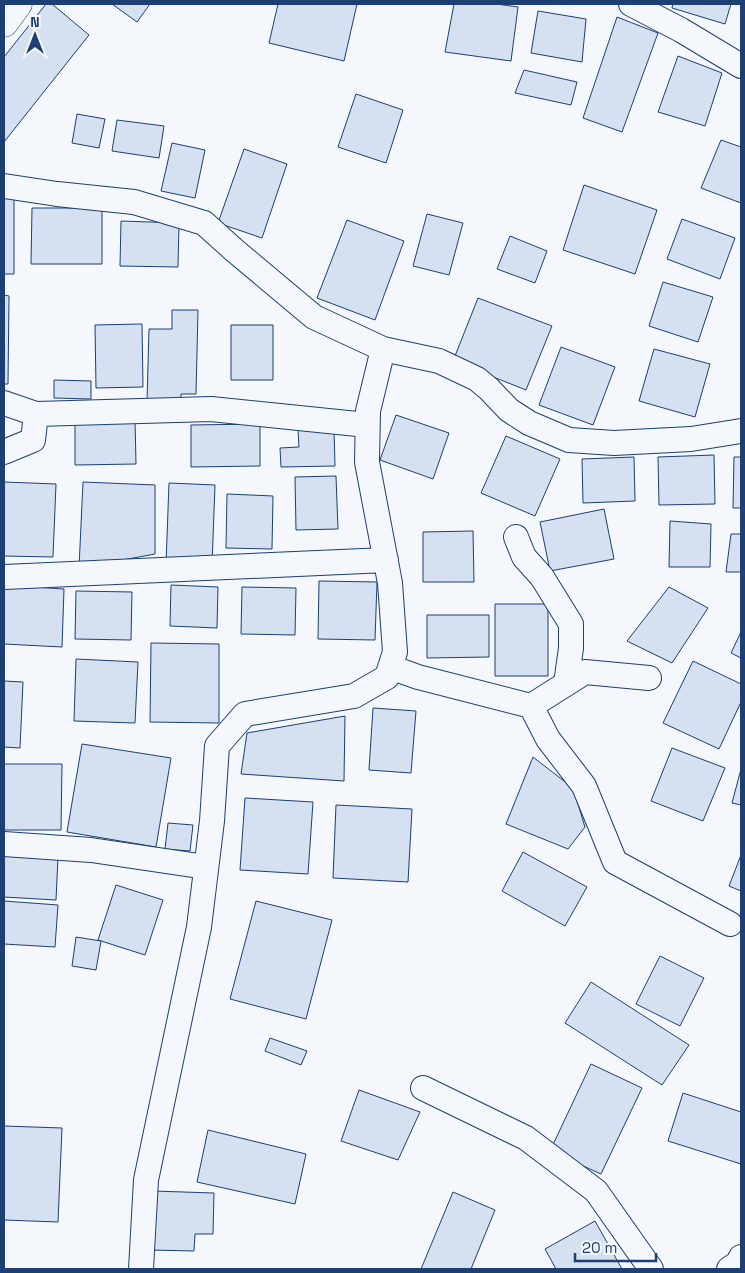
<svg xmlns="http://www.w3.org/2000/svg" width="745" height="1273" font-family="'Space Grotesk',sans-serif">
<rect width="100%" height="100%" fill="#f4f7fb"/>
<path fill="#d5e0f0" stroke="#1d3f73" d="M 46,4 L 52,4 L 89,35 L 4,142 L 4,57 Z
M 112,4 L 150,4 L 137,22 Z
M 278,4 L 357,4 L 344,61 L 269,43 Z
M 454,4 L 496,4 L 518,7 L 511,61 L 445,52 Z
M 673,4 L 731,4 L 725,24 L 672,8 Z
M 538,11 L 586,19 L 582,62 L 531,53 Z
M 617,17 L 658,33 L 622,132 L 583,118 Z
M 678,56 L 722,73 L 705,126 L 658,112 Z
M 524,70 L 577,82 L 571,105 L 515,93 Z
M 356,94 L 403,110 L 386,163 L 338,147 Z
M 77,114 L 105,119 L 99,148 L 72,143 Z
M 117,120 L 164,126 L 159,158 L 112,151 Z
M 721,140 L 741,147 L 741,203 L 701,188 Z
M 172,143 L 205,150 L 195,198 L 161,191 Z
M 244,149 L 287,164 L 262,238 L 218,223 Z
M 584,185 L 657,210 L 635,274 L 563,250 Z
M 4,198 L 14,198 L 14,274 L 4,274 Z
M 32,208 L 102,208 L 102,264 L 31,264 Z
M 427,214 L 463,223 L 449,275 L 413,266 Z
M 682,219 L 735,238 L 720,279 L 667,259 Z
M 347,220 L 404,241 L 375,320 L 317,298 Z
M 121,221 L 179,223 L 178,267 L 120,266 Z
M 510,236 L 547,251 L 535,283 L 497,269 Z
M 663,282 L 713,297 L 698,342 L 649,326 Z
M 4,295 L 9,296 L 8,384 L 4,384 Z
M 478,298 L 552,326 L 526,390 L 453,361 Z
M 172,310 L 198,310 L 196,394 L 181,394 L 181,403 L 147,402 L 149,329 L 172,329 Z
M 142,324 L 143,387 L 96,388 L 95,325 Z
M 231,325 L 273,325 L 273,380 L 231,380 Z
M 561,347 L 615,367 L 593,425 L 539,405 Z
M 654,349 L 710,364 L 695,417 L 639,401 Z
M 54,380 L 91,381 L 91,399 L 54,398 Z
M 396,415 L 449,433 L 433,479 L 380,460 Z
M 135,419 L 136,464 L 75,465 L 75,420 Z
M 260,424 L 260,466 L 191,467 L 191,425 Z
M 334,429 L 335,466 L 281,467 L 280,448 L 299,447 L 298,430 Z
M 506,436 L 560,459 L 535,516 L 481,493 Z
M 714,455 L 715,504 L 659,505 L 658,457 Z
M 634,457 L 635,501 L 583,503 L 582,459 Z
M 734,457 L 741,457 L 741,508 L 733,508 Z
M 336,476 L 338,529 L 296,530 L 295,477 Z
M 4,482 L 56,484 L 53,557 L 4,556 Z
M 83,482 L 155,485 L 155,554 L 79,568 Z
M 169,483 L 215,485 L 212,566 L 166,564 Z
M 227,494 L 273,496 L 272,549 L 226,548 Z
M 604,509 L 614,559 L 550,571 L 540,522 Z
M 670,521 L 711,524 L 710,567 L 669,567 Z
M 473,531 L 474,582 L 423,582 L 423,532 Z
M 731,534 L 741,534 L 741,572 L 726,572 Z
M 319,581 L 377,582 L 375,640 L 318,639 Z
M 4,585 L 64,589 L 62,647 L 4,644 Z
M 171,585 L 218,587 L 217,628 L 170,626 Z
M 242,587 L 296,588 L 295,635 L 241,634 Z
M 669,587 L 708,608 L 672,663 L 627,641 Z
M 76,591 L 132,592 L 131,640 L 75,639 Z
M 495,604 L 548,604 L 548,676 L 495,676 Z
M 427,615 L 489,615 L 489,657 L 427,658 Z
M 741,632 L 741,658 L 731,653 Z
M 151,643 L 219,644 L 219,723 L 150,722 Z
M 76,659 L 138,662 L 135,723 L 74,721 Z
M 693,661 L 741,684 L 741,702 L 719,749 L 663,723 Z
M 4,681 L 23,682 L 20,748 L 4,747 Z
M 373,708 L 416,711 L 411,773 L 369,770 Z
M 345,716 L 344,781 L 241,774 L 247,733 Z
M 82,744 L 171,758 L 156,847 L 67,832 Z
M 672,748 L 725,768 L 703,821 L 651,801 Z
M 533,757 L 573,788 L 585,827 L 568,849 L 506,824 Z
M 4,764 L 62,764 L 61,830 L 4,830 Z
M 741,769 L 741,805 L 732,803 Z
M 245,798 L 313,802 L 308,874 L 240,870 Z
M 336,805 L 412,809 L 408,882 L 333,878 Z
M 168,823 L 193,825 L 190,851 L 165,849 Z
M 523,852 L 587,887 L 565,926 L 502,891 Z
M 4,854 L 58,858 L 56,900 L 4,897 Z
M 741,855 L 741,891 L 729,886 Z
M 116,885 L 163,900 L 145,955 L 98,940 Z
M 4,901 L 58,905 L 55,947 L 4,944 Z
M 256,901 L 332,920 L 306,1019 L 230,999 Z
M 76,937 L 101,941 L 96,970 L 72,966 Z
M 660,956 L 704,978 L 680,1026 L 636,1004 Z
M 591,982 L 689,1045 L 662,1085 L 565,1023 Z
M 270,1038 L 307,1051 L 301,1065 L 265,1051 Z
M 591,1064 L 642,1088 L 601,1174 L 550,1151 Z
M 359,1090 L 420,1112 L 398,1160 L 341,1141 Z
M 683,1093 L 741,1112 L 741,1164 L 668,1141 Z
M 4,1126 L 62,1128 L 58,1222 L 4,1220 Z
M 208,1130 L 306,1154 L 295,1204 L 197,1182 Z
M 153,1191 L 214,1193 L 213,1234 L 195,1234 L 194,1251 L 151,1250 Z
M 453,1192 L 495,1210 L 471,1269 L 421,1269 Z
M 595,1221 L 622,1269 L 556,1269 L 545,1249 Z"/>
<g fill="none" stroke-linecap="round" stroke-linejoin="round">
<defs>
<path id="street" d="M 631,4 L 681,30 L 741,66
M 4,186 L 57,194 L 134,202 L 204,223 L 234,250 L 314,317 L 383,349 L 439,361 L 477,379 L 489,389 L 509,410 L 529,423 L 569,440 L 614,443 L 691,439 L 741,431
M 4,403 L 36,414 L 211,409 L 367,425
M 4,452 L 33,440 L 36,414
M 516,537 L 524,557 L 542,577 L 571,624 L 571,648 L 566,684
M 4,577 L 386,560
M 390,667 L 418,677 L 531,706 L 548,739 L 584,786 L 615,862 L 730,924
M 531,706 L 585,672 L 649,678
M 4,844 L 91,850 L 206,867
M 423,1088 L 526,1138 L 596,1191 L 651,1269
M 141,1269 L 146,1180 L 199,927 L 212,821 L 217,746 L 245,714 L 354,696 L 387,677 L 395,652 L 390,583 L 367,462 L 368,411 L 383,349
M 729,1269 L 738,1263 L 741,1257"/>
<path id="secondary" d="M 4,23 L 18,4"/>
</defs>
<use href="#street" stroke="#1d3f73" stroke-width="26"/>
<use href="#secondary" stroke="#1d3f73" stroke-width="29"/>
<use href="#street" stroke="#f4f7fb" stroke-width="24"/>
<use href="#secondary" stroke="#f4f7fb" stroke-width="28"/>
</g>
<rect width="745" height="1273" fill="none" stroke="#1d3f73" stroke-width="10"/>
<g transform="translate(35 35)" stroke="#f4f7fb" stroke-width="4" paint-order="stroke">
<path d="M0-4L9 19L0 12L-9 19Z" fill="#1d3f73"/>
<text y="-8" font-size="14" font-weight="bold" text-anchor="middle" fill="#1d3f73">N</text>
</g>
<path d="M575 1253v8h81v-8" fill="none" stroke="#1d3f73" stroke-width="2.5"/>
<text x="582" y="1253" font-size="15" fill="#1d3f73" stroke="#f4f7fb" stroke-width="4" paint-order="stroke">20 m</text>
</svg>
